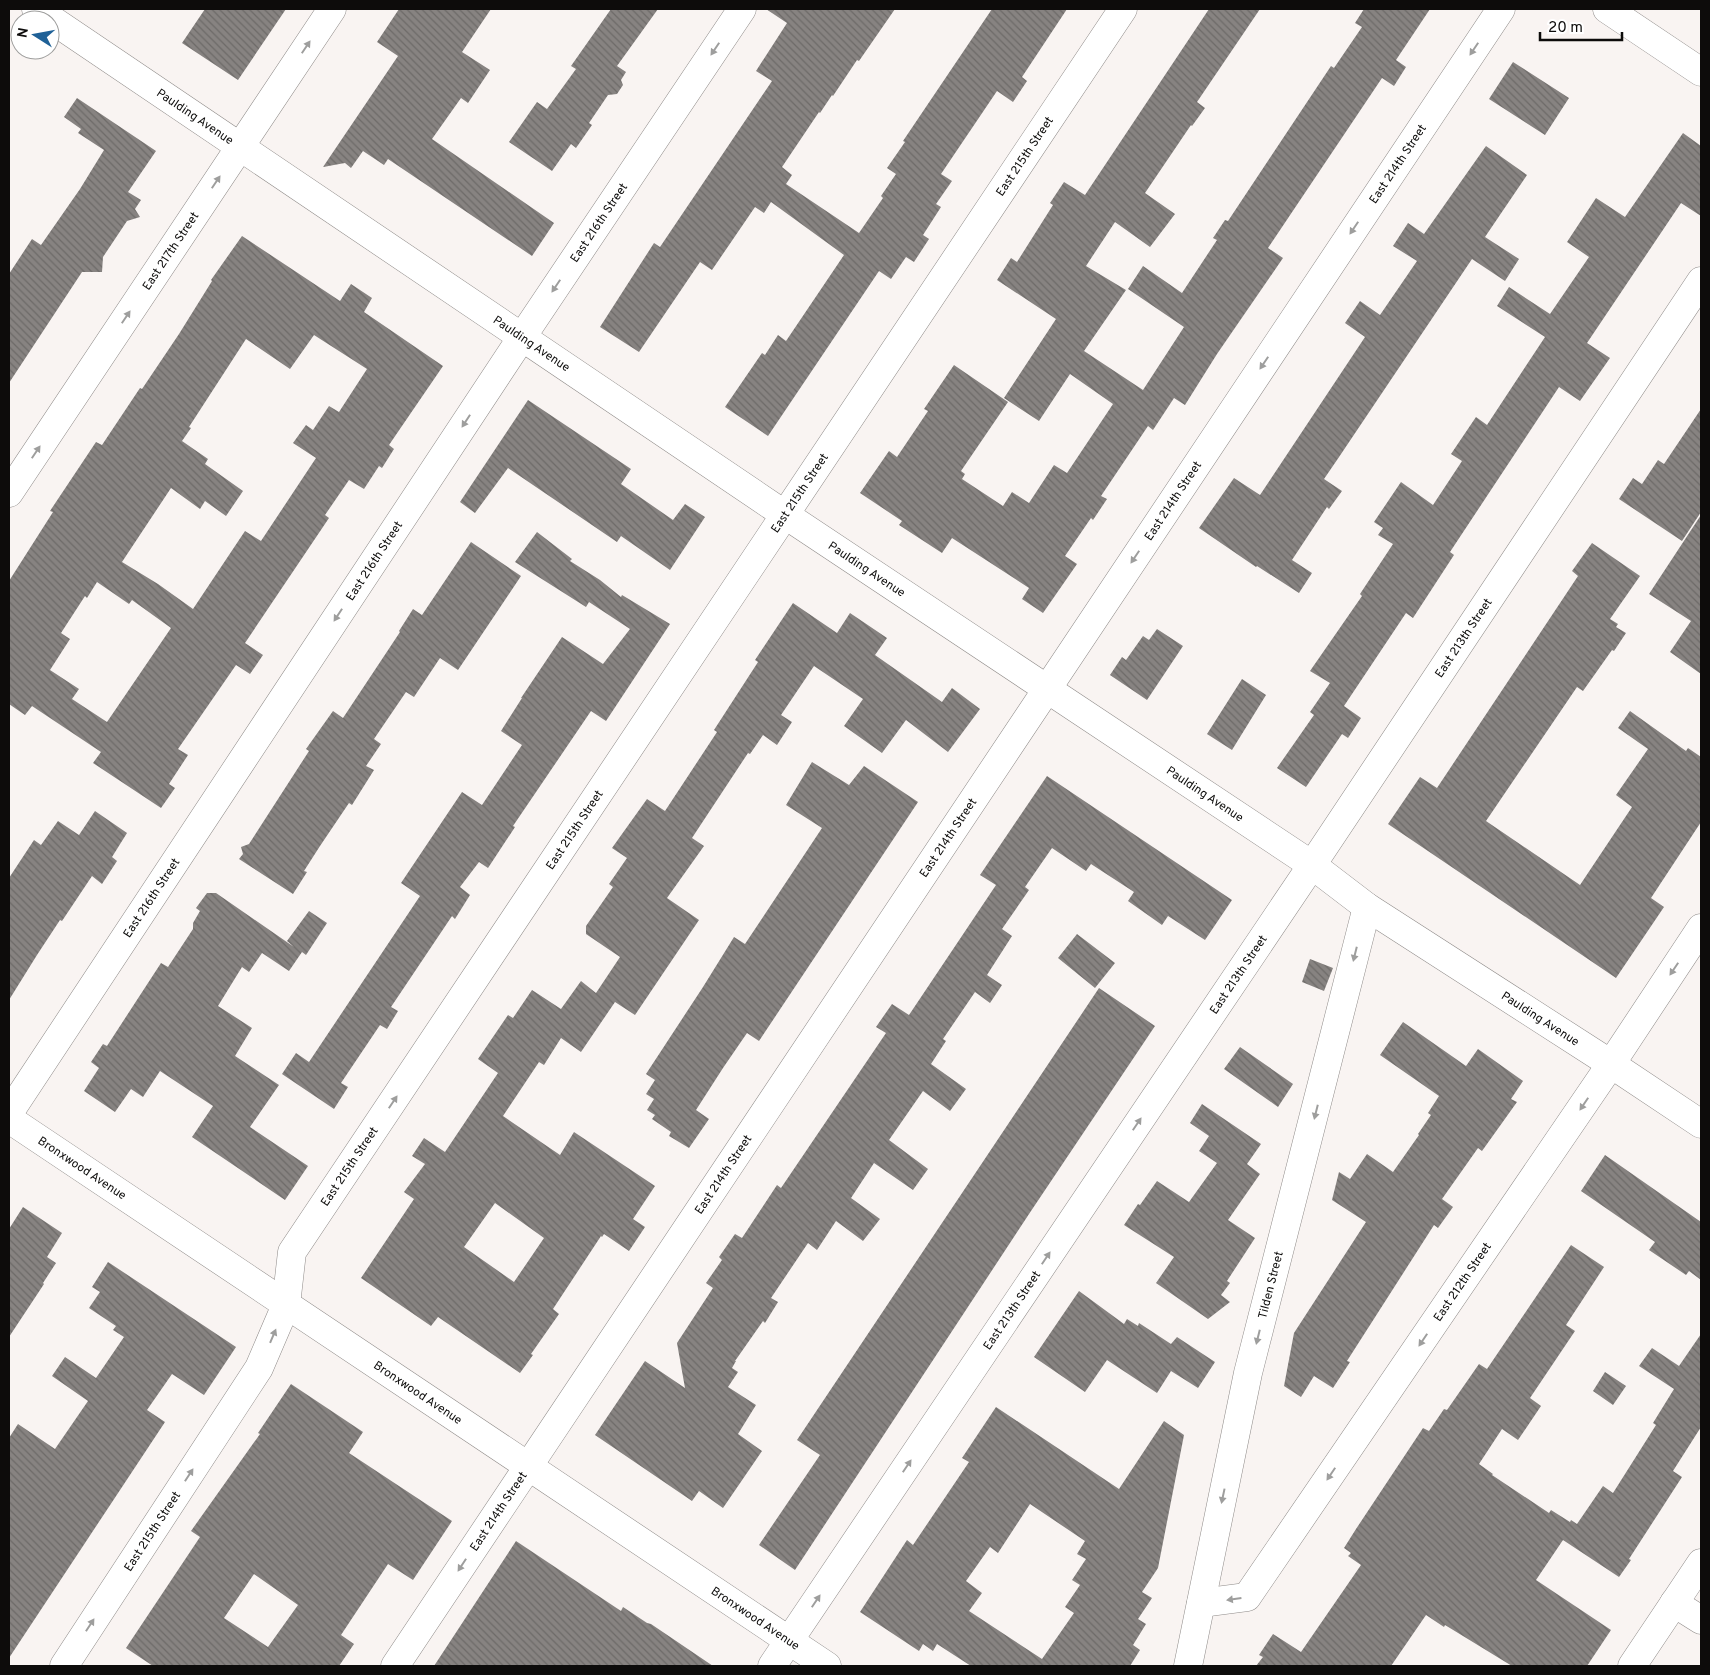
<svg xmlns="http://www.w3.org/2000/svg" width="1710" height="1675" font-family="Overpass,sans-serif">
<defs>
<pattern id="building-back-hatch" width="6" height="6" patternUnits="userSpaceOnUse" patternTransform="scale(1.25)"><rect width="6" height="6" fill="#878381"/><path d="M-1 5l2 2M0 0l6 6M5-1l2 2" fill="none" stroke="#6d6a68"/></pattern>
</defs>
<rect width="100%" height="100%" fill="#f9f4f2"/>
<path fill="url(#building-back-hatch)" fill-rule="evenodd" d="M 205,9 L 286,9 L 238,80 L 182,43 Z
M 399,9 L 491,9 L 462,52 L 490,70 L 468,103 L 461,98 L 432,139 L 554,223 L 532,256 L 388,159 L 384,165 L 363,151 L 351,168 L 345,163 L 323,167 L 398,56 L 377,42 Z
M 611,9 L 658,9 L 617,66 L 626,72 L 621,80 L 623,85 L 617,94 L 608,95 L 589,123 L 592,125 L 576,148 L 571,144 L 552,171 L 509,142 L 537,102 L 547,109 L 576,69 L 571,66 Z
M 766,9 L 895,9 L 859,61 L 857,60 L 833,96 L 832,95 L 820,113 L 819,112 L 782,167 L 792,175 L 786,184 L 859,233 L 883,198 L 881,196 L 896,174 L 887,168 L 905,142 L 903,141 L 992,9 L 1067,9 L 1022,77 L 1027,81 L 1013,102 L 997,91 L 941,174 L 952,181 L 936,204 L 941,207 L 923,235 L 929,239 L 914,262 L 906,257 L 891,279 L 879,271 L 768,436 L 725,407 L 762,353 L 765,355 L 778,335 L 786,341 L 844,255 L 771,202 L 764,213 L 755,207 L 712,270 L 700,262 L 639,352 L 600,327 L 654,243 L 660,247 L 772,81 L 756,71 L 787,23 Z
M 1209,9 L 1260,9 L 1197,102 L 1205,108 L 1192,126 L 1191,125 L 1145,193 L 1175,214 L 1150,247 L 1115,222 L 1086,266 L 1126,290 L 1084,351 L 1143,390 L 1184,327 L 1128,289 L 1143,266 L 1182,293 L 1217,240 L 1213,238 L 1225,220 L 1228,221 L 1331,66 L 1334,68 L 1362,27 L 1355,23 L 1364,9 L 1430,9 L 1396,60 L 1406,67 L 1394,86 L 1382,78 L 1268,248 L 1283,258 L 1217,354 L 1185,405 L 1174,398 L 1153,430 L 1148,426 L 1101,496 L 1107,499 L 1093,520 L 1091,518 L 1065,556 L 1077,564 L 1043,613 L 1022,599 L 1029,588 L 952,538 L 942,553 L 899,525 L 902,521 L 860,493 L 889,451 L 897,457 L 928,411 L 924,409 L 954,365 L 1008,402 L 961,471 L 965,474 L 962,479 L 1003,506 L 1012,492 L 1029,503 L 1054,465 L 1067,473 L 1113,404 L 1070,374 L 1039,421 L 1004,398 L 1056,319 L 997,280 L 1011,258 L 1017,262 L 1053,205 L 1050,203 L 1064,182 L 1085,195 Z
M 1513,62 L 1569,98 L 1545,135 L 1489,99 Z
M 77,98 L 156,151 L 128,192 L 141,200 L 135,209 L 140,217 L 127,221 L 103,257 L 102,272 L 82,272 L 9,383 L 9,274 L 32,239 L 41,245 L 80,189 L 104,150 L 78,133 L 81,129 L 64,117 Z
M 1683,133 L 1701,146 L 1701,216 L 1681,203 L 1587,343 L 1610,358 L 1580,401 L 1559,387 L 1450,552 L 1454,555 L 1413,618 L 1406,613 L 1344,706 L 1361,718 L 1348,738 L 1342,734 L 1306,787 L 1277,768 L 1314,715 L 1310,712 L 1330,683 L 1310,671 L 1362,596 L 1360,594 L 1393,544 L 1378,535 L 1383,528 L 1374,522 L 1401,482 L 1433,505 L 1462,461 L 1451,454 L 1476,417 L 1487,425 L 1545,337 L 1497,306 L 1509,287 L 1550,314 L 1589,257 L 1567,242 L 1596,198 L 1625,217 Z
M 1486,146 L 1527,175 L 1485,237 L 1519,259 L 1505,281 L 1472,259 L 1337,460 L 1324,479 L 1342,491 L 1329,509 L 1327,507 L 1292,560 L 1312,573 L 1299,593 L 1257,566 L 1256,567 L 1199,528 L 1234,478 L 1260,495 L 1365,337 L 1345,323 L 1360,301 L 1380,315 L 1417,261 L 1393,246 L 1408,223 L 1424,234 Z
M 242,236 L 340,301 L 351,284 L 372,298 L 364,312 L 443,366 L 389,445 L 394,449 L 382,468 L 379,466 L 364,489 L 349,480 L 325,515 L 329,518 L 245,643 L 263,655 L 250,674 L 236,665 L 178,749 L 188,755 L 169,784 L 175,788 L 161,808 L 93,763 L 101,752 L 32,706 L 25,715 L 9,704 L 9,581 L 53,512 L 50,511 L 96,442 L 102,445 L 140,388 L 142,389 L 179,334 L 212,281 L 211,280 ZM 314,335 L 367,369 L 339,412 L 329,406 L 313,430 L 306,425 L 293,443 L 316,458 L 261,541 L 245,531 L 193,609 L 158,584 L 122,562 L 171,488 L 200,509 L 205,501 L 226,516 L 243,491 L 205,464 L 208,459 L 182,441 L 191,428 L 189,427 L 246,339 L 290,369 ZM 97,582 L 129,604 L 132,600 L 171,628 L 107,722 L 72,699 L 79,689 L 50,670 L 70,639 L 61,633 L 85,596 L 87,598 Z
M 528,400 L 631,469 L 621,484 L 673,520 L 685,504 L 705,517 L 670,570 L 621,536 L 617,542 L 508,468 L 475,513 L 460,502 Z
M 1701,409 L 1701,512 L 1682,541 L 1619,499 L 1633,478 L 1642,484 L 1658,460 L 1664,464 Z
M 1701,515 L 1701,674 L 1670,652 L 1691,621 L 1649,594 Z
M 537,532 L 572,559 L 570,561 L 600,580 L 621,597 L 622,595 L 670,624 L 606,721 L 591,711 L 513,826 L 515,827 L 488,868 L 479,862 L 460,887 L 470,895 L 455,919 L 452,916 L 391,1007 L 398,1011 L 387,1029 L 380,1025 L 341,1083 L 348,1087 L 334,1109 L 282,1074 L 296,1053 L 309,1062 L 420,896 L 401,883 L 462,792 L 482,805 L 522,745 L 501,731 L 522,698 L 521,698 L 562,637 L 603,664 L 630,629 L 589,602 L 586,607 L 515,562 Z
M 471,542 L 521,576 L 458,670 L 440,658 L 414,697 L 406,692 L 374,739 L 381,744 L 366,766 L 374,770 L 352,805 L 349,803 L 320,846 L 304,871 L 307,872 L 293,894 L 239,859 L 243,854 L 241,847 L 249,844 L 309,751 L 306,749 L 333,711 L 343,718 L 400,632 L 399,631 L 413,609 L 422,615 Z
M 1592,543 L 1640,576 L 1610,619 L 1618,624 L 1616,627 L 1626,633 L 1614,651 L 1612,650 L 1583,691 L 1577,687 L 1486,821 L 1580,885 L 1632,807 L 1616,795 L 1648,749 L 1618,728 L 1630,711 L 1686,751 L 1688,748 L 1701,757 L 1701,822 L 1651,898 L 1664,907 L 1616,978 L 1388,824 L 1420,777 L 1437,788 L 1578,576 L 1572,571 Z
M 793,603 L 837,633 L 850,613 L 887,638 L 875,655 L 942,702 L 952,688 L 980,709 L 948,752 L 906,720 L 882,753 L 844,726 L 863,699 L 814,666 L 781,715 L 792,722 L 777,745 L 763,735 L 750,754 L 748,753 L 692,838 L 704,846 L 667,898 L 699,920 L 635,1015 L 615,1002 L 581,1052 L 561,1038 L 544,1065 L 539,1062 L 503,1116 L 560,1155 L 574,1132 L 655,1186 L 633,1219 L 645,1227 L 629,1251 L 604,1234 L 602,1237 L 601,1236 L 553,1309 L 559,1314 L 531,1354 L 533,1355 L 520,1373 L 438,1317 L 431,1326 L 361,1278 L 414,1199 L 404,1192 L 425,1164 L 412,1156 L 424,1138 L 445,1152 L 498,1073 L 478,1059 L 508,1015 L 513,1018 L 532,990 L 561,1009 L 581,981 L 596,993 L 620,957 L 586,934 L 586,926 L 613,887 L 609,884 L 627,858 L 612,848 L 647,799 L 665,811 L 717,732 L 714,730 L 758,662 L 755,660 ZM 495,1203 L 544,1238 L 514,1282 L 464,1247 Z
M 1157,629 L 1183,646 L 1147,700 L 1110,675 L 1122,657 L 1126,660 L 1143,636 L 1149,640 Z
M 1242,679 L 1266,695 L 1232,750 L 1207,734 Z
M 812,762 L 849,785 L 864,766 L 918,802 L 759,1041 L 747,1033 L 723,1068 L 696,1110 L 709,1119 L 689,1148 L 669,1136 L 671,1132 L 652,1119 L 655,1115 L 647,1110 L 654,1099 L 646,1094 L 655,1080 L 646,1074 L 703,987 L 734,937 L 745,944 L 822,828 L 786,805 Z
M 1047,776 L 1232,900 L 1205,940 L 1168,916 L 1162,925 L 1128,901 L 1134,892 L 1091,864 L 1086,871 L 1052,848 L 1025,887 L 1029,890 L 1002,929 L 1012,936 L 987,975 L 1002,985 L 990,1003 L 975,992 L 943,1039 L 946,1041 L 931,1064 L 966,1089 L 950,1111 L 923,1091 L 889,1140 L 928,1169 L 913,1190 L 874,1163 L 851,1198 L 880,1219 L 863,1241 L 836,1221 L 817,1250 L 808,1243 L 771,1298 L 778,1302 L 765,1323 L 763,1321 L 735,1361 L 736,1361 L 732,1368 L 738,1372 L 728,1387 L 756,1405 L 738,1434 L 762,1451 L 723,1508 L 699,1491 L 692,1501 L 595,1435 L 645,1361 L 685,1388 L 677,1343 L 713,1288 L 706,1283 L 722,1260 L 719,1257 L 735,1234 L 742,1238 L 777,1185 L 781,1188 L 886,1033 L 876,1027 L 892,1004 L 909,1015 L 996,885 L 980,875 Z
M 95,811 L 127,833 L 112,857 L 117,861 L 102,884 L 92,876 L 62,921 L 60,920 L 37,955 L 9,1000 L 9,878 L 34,840 L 41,845 L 58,821 L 79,835 Z
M 207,893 L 216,893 L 294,947 L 287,941 L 309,911 L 327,923 L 306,955 L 302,952 L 289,971 L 262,953 L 249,972 L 242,967 L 218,1006 L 252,1028 L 235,1056 L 279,1085 L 250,1127 L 308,1166 L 285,1200 L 192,1137 L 213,1106 L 160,1071 L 143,1097 L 131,1089 L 115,1112 L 84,1091 L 99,1068 L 91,1062 L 103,1044 L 107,1046 L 161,963 L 168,967 L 193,929 L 193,923 L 200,911 L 196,908 Z
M 1077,934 L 1115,963 L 1095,988 L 1058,958 Z
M 1310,959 L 1333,968 L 1324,991 L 1302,982 Z
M 1099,988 L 1155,1026 L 1031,1211 L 795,1570 L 759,1545 L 820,1455 L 797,1440 Z
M 1403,1022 L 1466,1066 L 1478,1049 L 1523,1081 L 1511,1099 L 1517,1102 L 1482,1151 L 1478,1148 L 1442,1199 L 1453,1207 L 1438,1228 L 1434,1225 L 1347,1361 L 1350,1362 L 1333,1388 L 1314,1376 L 1301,1397 L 1284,1386 L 1294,1333 L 1366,1222 L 1332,1200 L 1339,1172 L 1350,1179 L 1367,1154 L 1393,1172 L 1419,1135 L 1418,1134 L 1431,1115 L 1428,1113 L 1439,1096 L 1380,1055 Z
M 1240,1047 L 1293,1084 L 1278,1107 L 1224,1069 Z
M 1202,1104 L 1261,1144 L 1247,1164 L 1260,1174 L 1228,1220 L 1255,1238 L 1227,1281 L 1230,1283 L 1221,1295 L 1230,1302 L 1208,1319 L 1156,1283 L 1174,1257 L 1124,1225 L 1138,1204 L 1140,1205 L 1157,1181 L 1189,1202 L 1217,1163 L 1199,1151 L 1209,1136 L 1190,1123 Z
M 1605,1155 L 1701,1222 L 1701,1280 L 1689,1271 L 1686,1275 L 1649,1250 L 1655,1242 L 1581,1191 Z
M 23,1207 L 62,1233 L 47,1257 L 56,1263 L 43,1283 L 44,1284 L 9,1337 L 9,1229 Z
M 1571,1245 L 1604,1267 L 1566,1325 L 1575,1331 L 1530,1398 L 1541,1406 L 1518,1440 L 1502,1429 L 1479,1464 L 1493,1474 L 1492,1475 L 1549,1513 L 1551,1510 L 1570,1522 L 1571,1520 L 1577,1524 L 1603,1486 L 1613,1493 L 1656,1425 L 1653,1423 L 1674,1389 L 1639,1366 L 1652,1348 L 1679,1366 L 1701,1334 L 1701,1427 L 1673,1471 L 1682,1477 L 1629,1559 L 1631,1560 L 1619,1577 L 1563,1540 L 1536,1580 L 1611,1630 L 1587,1666 L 1512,1666 L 1445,1625 L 1444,1627 L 1426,1615 L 1391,1666 L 1256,1666 L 1263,1657 L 1259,1655 L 1273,1634 L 1301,1652 L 1361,1565 L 1348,1556 L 1351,1553 L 1344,1548 L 1356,1529 L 1423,1428 L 1429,1431 L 1444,1409 L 1447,1410 L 1479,1364 L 1487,1369 Z
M 108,1262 L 236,1347 L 204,1395 L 172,1374 L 147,1410 L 165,1422 L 9,1658 L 9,1438 L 18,1424 L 55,1449 L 88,1401 L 52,1376 L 65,1357 L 96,1378 L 124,1337 L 113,1330 L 116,1326 L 89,1308 L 100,1292 L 92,1287 Z
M 1079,1291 L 1124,1324 L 1127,1319 L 1138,1326 L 1139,1323 L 1171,1344 L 1177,1337 L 1215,1362 L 1198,1388 L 1171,1371 L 1157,1393 L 1107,1360 L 1085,1392 L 1034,1357 Z
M 1605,1372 L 1626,1386 L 1613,1405 L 1593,1391 Z
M 291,1384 L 363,1432 L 349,1453 L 452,1521 L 413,1580 L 388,1564 L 341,1635 L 354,1644 L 339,1666 L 153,1666 L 126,1648 L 200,1537 L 191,1531 L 260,1434 L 258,1433 ZM 254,1574 L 298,1605 L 268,1647 L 224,1618 Z
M 996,1407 L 1119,1489 L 1164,1421 L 1184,1435 L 1158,1568 L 1142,1592 L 1152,1598 L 1138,1619 L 1146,1624 L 1133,1645 L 1140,1650 L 1130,1666 L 971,1666 L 937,1644 L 933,1651 L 923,1644 L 919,1651 L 860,1612 L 907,1540 L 913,1545 L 969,1462 L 962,1458 ZM 1030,1504 L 1085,1541 L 1077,1554 L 1086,1559 L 1072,1580 L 1080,1585 L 1065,1607 L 1074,1613 L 1042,1659 L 969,1611 L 982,1593 L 966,1581 L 990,1547 L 998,1553 Z
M 516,1541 L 621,1611 L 623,1607 L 647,1623 L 651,1624 L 713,1666 L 434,1666 Z"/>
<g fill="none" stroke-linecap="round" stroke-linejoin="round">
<defs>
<g id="minor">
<path id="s1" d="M 36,9 L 784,514 L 1312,865 L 1367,907 L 1611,1064 L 1701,1124"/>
<path d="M 1607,9 L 1701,72"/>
<path id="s2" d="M 9,493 L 332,9"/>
<path id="s3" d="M 9,1113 L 522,337 L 742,9"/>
<path id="s4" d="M 9,1119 L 827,1666"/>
<path id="s5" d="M 1201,1603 L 1247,1597 L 1611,1064 L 1701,928"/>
<path d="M 1674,1603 L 1701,1620"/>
<path id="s6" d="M 64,1666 L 259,1368 L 286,1305 L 292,1252 L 1123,9"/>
<path id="s7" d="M 395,1666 L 1501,9"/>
<path id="s8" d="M 772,1666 L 1312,865 L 1701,281"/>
<path id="s9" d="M 1188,1666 L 1248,1373 L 1367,907"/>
<path d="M 1632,1666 L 1701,1563"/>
</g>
</defs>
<use href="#minor" stroke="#8f8b89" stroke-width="29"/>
<use href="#minor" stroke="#fff" stroke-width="28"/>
</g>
<defs><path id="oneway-solid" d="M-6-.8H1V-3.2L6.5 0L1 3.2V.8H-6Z" transform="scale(1.25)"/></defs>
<g fill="#9e9e9d">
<use href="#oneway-solid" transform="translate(306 47) rotate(-56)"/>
<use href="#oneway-solid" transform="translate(715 49) rotate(124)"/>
<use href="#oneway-solid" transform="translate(1474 49) rotate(124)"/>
<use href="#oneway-solid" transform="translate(216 182) rotate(-56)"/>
<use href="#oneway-solid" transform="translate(1354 228) rotate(124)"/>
<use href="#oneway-solid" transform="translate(556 286) rotate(124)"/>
<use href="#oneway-solid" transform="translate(126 317) rotate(-56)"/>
<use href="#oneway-solid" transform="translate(1264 363) rotate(124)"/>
<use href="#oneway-solid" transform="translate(466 421) rotate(123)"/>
<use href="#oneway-solid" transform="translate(36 452) rotate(-56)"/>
<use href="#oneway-solid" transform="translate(1135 557) rotate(124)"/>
<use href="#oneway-solid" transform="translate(338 615) rotate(123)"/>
<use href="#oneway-solid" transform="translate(1355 954) rotate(104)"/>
<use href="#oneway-solid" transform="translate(1674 969) rotate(124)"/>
<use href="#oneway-solid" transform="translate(393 1102) rotate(-56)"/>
<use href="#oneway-solid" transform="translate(1584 1104) rotate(124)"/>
<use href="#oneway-solid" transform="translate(1316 1112) rotate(104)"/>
<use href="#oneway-solid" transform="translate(1137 1124) rotate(-56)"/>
<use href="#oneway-solid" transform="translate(1046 1258) rotate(-56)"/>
<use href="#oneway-solid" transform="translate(273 1336) rotate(-67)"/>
<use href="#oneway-solid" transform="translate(1258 1337) rotate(104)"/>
<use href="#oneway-solid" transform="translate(1423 1340) rotate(124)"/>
<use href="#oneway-solid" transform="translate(907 1466) rotate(-56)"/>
<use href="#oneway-solid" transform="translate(1331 1474) rotate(124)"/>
<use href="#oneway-solid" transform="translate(189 1475) rotate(-57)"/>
<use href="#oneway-solid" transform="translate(1223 1496) rotate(102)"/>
<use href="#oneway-solid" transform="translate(462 1565) rotate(123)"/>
<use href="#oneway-solid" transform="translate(1234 1599) rotate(172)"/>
<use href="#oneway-solid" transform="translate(816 1601) rotate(-56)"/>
<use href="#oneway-solid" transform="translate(90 1625) rotate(-57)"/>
</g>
<g text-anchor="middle" stroke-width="4.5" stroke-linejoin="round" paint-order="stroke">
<g font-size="12" fill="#0d0c0b" stroke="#fff">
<text dy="4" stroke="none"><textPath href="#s1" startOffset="192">Paulding Avenue</textPath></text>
<text dy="4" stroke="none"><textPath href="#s6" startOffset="1796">East 215th Street</textPath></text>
<text dy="4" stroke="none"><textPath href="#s7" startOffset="1806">East 214th Street</textPath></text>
<text dy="4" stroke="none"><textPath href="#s3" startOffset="1068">East 216th Street</textPath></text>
<text dy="4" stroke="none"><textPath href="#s2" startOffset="291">East 217th Street</textPath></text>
<text dy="4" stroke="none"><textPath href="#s1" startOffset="598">Paulding Avenue</textPath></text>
<text dy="4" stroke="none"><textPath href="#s6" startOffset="1391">East 215th Street</textPath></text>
<text dy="4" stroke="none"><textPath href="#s7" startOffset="1401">East 214th Street</textPath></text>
<text dy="4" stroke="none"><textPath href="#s3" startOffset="662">East 216th Street</textPath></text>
<text dy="4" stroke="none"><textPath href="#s1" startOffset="1002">Paulding Avenue</textPath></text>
<text dy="4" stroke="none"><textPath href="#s8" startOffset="1239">East 213th Street</textPath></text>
<text dy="4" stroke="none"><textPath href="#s1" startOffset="1408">Paulding Avenue</textPath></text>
<text dy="4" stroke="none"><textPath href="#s6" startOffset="986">East 215th Street</textPath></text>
<text dy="4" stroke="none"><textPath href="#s7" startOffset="996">East 214th Street</textPath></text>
<text dy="4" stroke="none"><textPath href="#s3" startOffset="258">East 216th Street</textPath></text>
<text dy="4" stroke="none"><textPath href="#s8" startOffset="834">East 213th Street</textPath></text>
<text dy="4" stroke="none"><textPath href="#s1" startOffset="1812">Paulding Avenue</textPath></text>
<text dy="4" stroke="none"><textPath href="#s6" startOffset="581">East 215th Street</textPath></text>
<text dy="4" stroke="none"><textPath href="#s4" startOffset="88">Bronxwood Avenue</textPath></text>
<text dy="4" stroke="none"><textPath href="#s7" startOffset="591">East 214th Street</textPath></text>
<text dy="4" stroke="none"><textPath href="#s5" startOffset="428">East 212th Street</textPath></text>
<text dy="4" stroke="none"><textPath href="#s9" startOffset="390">Tilden Street</textPath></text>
<text dy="4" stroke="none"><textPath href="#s8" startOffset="429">East 213th Street</textPath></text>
<text dy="4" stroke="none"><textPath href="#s4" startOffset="492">Bronxwood Avenue</textPath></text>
<text dy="4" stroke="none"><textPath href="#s7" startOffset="186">East 214th Street</textPath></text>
<text dy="4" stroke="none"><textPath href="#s6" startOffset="161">East 215th Street</textPath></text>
<text dy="4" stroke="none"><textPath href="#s4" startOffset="898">Bronxwood Avenue</textPath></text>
</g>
</g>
<rect width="1710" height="1675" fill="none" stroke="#0d0c0b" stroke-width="20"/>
<g transform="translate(35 35) rotate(281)"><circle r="24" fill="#ffffff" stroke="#9e9e9d"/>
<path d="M0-4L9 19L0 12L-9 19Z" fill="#1f6197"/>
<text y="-8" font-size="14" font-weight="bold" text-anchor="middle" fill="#0d0c0b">N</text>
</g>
<path d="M1540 32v8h82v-8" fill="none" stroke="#0d0c0b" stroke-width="2.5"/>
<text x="1548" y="32" font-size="15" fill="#0d0c0b" stroke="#ffffff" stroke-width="4" paint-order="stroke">20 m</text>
</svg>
